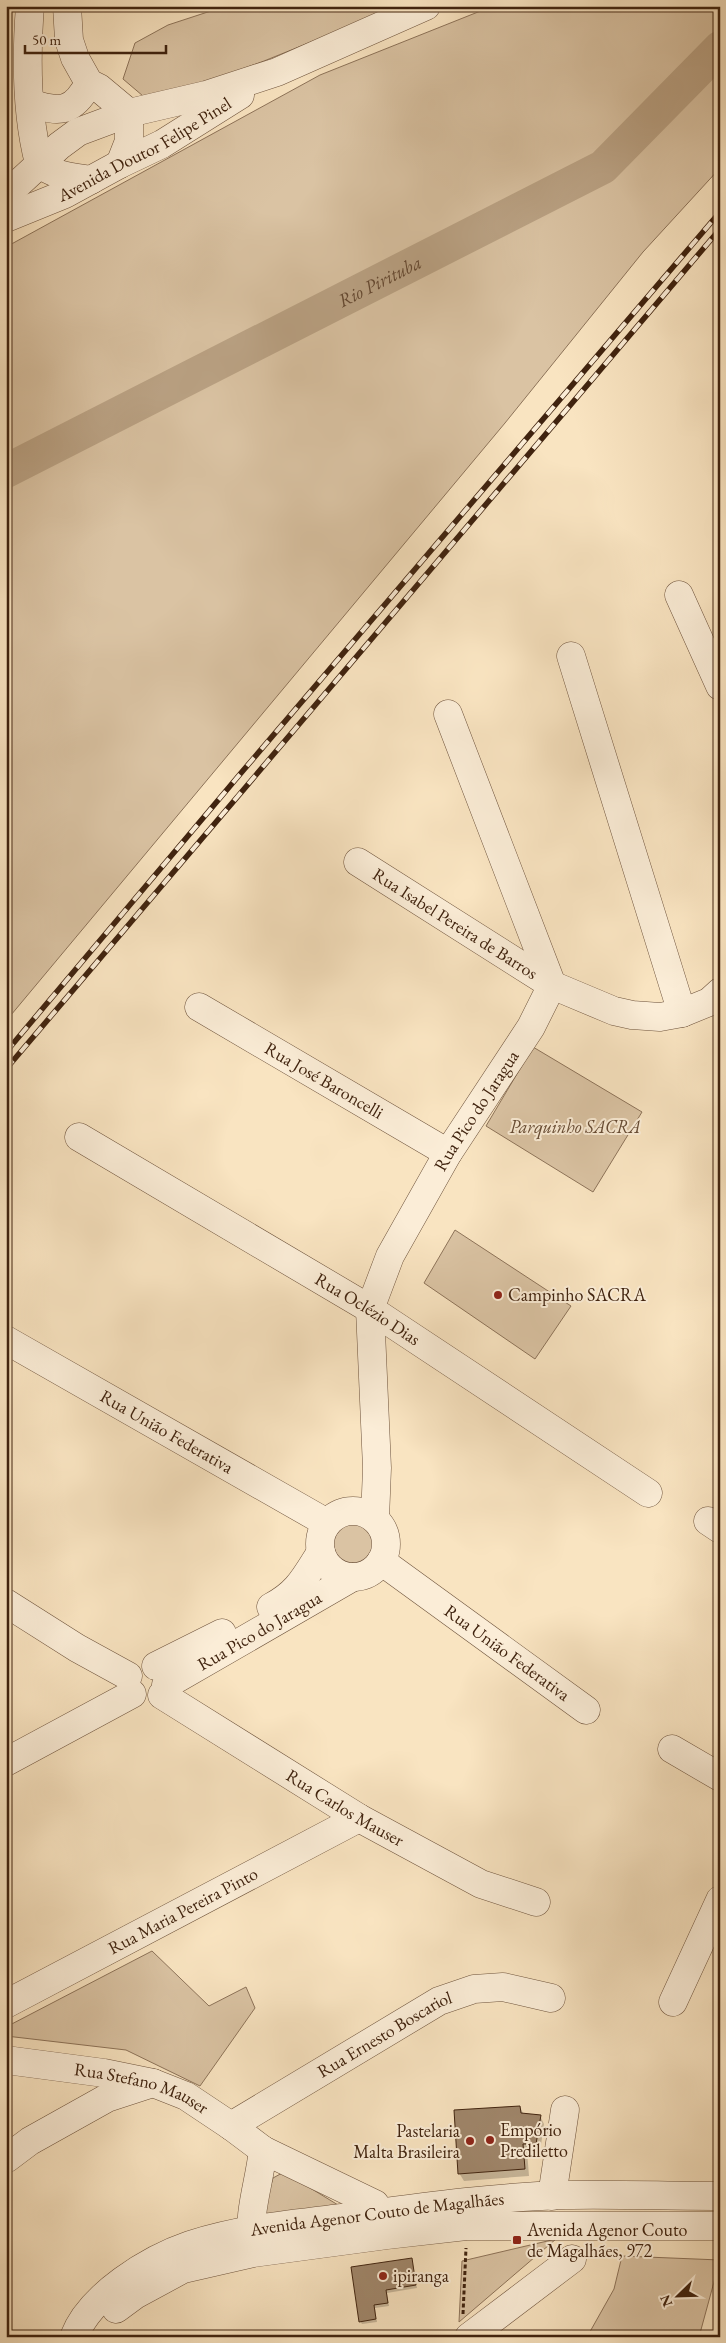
<svg xmlns="http://www.w3.org/2000/svg" width="726" height="2343" font-family="'EB Garamond',serif">
<rect width="100%" height="100%" fill="#f9e4c1"/>
<filter id="stains"><feTurbulence type="fractalNoise" baseFrequency=".004" numOctaves="4"/><feColorMatrix values="0 0 0 0 .2 0 0 0 0 .09 0 0 0 0 .02 0 0 0 .5 -.17"/></filter>
<radialGradient id="worn" r=".72"><stop offset=".6" stop-color="#630" stop-opacity="0"/><stop offset="1" stop-color="#630" stop-opacity=".3"/></radialGradient>
<path fill="#dac3a3" stroke="#8d7359" d="M 226,6 L 400,6 L 264,61 L 174,94 L 143,96 L 123,79 L 135,43 L 168,25 Z
M 493,6 L 720,6 L 720,168 L 643,252 L 505,423 L 6,1021 L 6,247 L 320,75 Z
M 533,1047 L 642,1112 L 593,1192 L 486,1126 Z
M 455,1230 L 571,1306 L 535,1359 L 424,1283 Z
M326 1544a25 25 0 1 1 50 0a25 25 0 1 1-50 0Z
M 152,1951 L 209,2006 L 246,1987 L 255,2008 L 200,2086 L 126,2050 L 6,2036 L 6,2027 Z
M 284,2172 L 343,2208 L 270,2218 L 264,2208 L 273,2178 Z
M 556,2239 L 459,2322 L 462,2261 Z
M 622,2256 L 720,2260 L 699,2337 L 587,2337 L 614,2289 Z"/>
<path fill="#0003" d="M 520,2107 L 524,2115 L 540,2116 L 544,2124 L 540,2152 L 527,2151 L 529,2176 L 464,2181 L 459,2173 Z
M 411,2259 L 417,2288 L 387,2293 L 389,2306 L 375,2308 L 377,2322 L 362,2324 L 360,2321 Z"/>
<g fill="none" stroke-linecap="round" stroke-linejoin="round">
<path stroke="#baa284" stroke-width="34" id="s1" d="M 6,471 L 603,167 L 720,48"/>
</g>
<path fill="#a0876c" stroke="#40230f" d="M 520,2106 L 521,2113 L 541,2115 L 536,2144 L 523,2144 L 525,2169 L 458,2174 L 454,2110 Z
M 412,2258 L 416,2285 L 386,2290 L 388,2303 L 374,2305 L 376,2319 L 359,2322 L 351,2267 Z"/>
<g fill="none" stroke-linecap="round" stroke-linejoin="round">
<defs>
<g id="minor">
<path d="M 30,6 C 26,58 26,113 39,163 C 54,176 72,177 91,180"/>
<path d="M 67,6 L 69,40 L 75,58 L 89,83 L 99,88 L 129,113 L 129,141 L 120,164"/>
<path d="M 30,103 C 60,113 73,113 89,83"/>
<path d="M 6,195 L 59,146 L 78,132 L 129,113 L 206,95 L 277,72 L 426,6"/>
<path id="s2" d="M 6,218 L 65,194 L 120,164 L 162,144 L 240,95"/>
<path d="M 679,595 L 720,686"/>
<path d="M 571,656 L 682,1013"/>
<path id="s3" d="M 358,862 L 552,985 L 614,1011 L 632,1015 L 660,1017 L 682,1013 L 709,1002 L 720,992"/>
<path id="s4" d="M 199,1007 L 448,1153"/>
<path id="s5" d="M 79,1137 L 370,1309 L 648,1493"/>
<path id="s6" d="M 6,1340 L 327,1523"/>
<circle cx="353" cy="1544" r="33"/>
<path id="s7" d="M 375,1519 L 377,1468 L 370,1309 L 390,1256 L 448,1153 L 531,1027 L 552,985 L 448,714"/>
<path d="M 708,1521 L 720,1529"/>
<path id="s8" d="M 381,1561 L 586,1710"/>
<path d="M 6,1603 L 77,1648 L 128,1676"/>
<path d="M 271,1607 C 298,1593 305,1577 321,1552"/>
<path d="M 156,1666 L 222,1633"/>
<path id="s9" d="M 166,1685 L 353,1577"/>
<path id="s10" d="M 162,1695 L 359,1818 L 481,1884 L 536,1902"/>
<path d="M 672,1749 L 720,1777"/>
<path d="M 6,1762 L 132,1694"/>
<path d="M 673,2002 L 720,1900"/>
<path id="s11" d="M 6,2004 L 359,1818"/>
<path id="s12" d="M 6,2060 L 104,2073 L 153,2083 L 186,2096 L 231,2126 L 263,2150 L 375,2204 L 383,2223"/>
<path id="s13" d="M 231,2126 L 439,2001 L 474,1989 L 503,1987 L 551,1998"/>
<path d="M 6,2159 L 30,2141 L 107,2098 L 153,2083"/>
<path d="M 552,2196 L 565,2110"/>
<path d="M 252,2247 C 248,2211 259,2185 263,2150"/>
<path d="M 116,2309 L 135,2295 L 183,2269 L 253,2253 L 387,2235 L 466,2226 L 720,2226"/>
<path id="s14" d="M 74,2337 C 90,2295 149,2259 190,2245 C 239,2229 291,2224 342,2218 C 416,2208 490,2197 565,2195 C 616,2194 668,2196 720,2196"/>
<path d="M 469,2337 L 572,2259"/>
</g>
</defs>
<use href="#minor" stroke="#6e533c" stroke-width="29"/>
<path stroke="#40230f" stroke-width="3" stroke-dasharray="4 2.5" stroke-linecap="butt" d="M 463,2314 L 466,2248"/>
<use href="#minor" stroke="#fbedd7" stroke-width="28"/>
<defs>
<path id="rail" d="M 6,1052 L 241,773 L 720,212
M 6,1069 L 720,229"/>
</defs>
<use href="#rail" stroke="#40230f" stroke-width="5.5"/>
<use href="#rail" stroke="#fbedd7" stroke-width="4" stroke-dasharray="11" stroke-linecap="butt"/>
</g>
<g fill="#8f2418" stroke="#fbedd7" stroke-width="2">
<circle cx="498" cy="1295" r="5"/>
<circle cx="490" cy="2140" r="5"/>
<circle cx="470" cy="2141" r="5"/>
<rect x="512" y="2235" width="10" height="10" rx="2.5"/>
<circle cx="383" cy="2276" r="5"/>
</g>
<g text-anchor="middle" stroke-width="4" stroke-linejoin="round" paint-order="stroke">
<g font-size="18" fill="#40230f" stroke="#fbedd7">
<text dy="6" stroke="none"><textPath href="#s2" startOffset="155">Avenida Doutor Felipe Pinel</textPath></text>
<text dy="6" stroke="none"><textPath href="#s3" startOffset="115">Rua Isabel Pereira de Barros</textPath></text>
<text dy="6" stroke="none"><textPath href="#s4" startOffset="145">Rua José Baroncelli</textPath></text>
<text dy="6" stroke="none"><textPath href="#s7" startOffset="436">Rua Pico do Jaragua</textPath></text>
<text dy="6" stroke="none"><textPath href="#s5" startOffset="336">Rua Oclézio Dias</textPath></text>
<text dy="6" stroke="none"><textPath href="#s6" startOffset="185">Rua União Federativa</textPath></text>
<text dy="6" stroke="none"><textPath href="#s9" startOffset="108">Rua Pico do Jaragua</textPath></text>
<text dy="6" stroke="none"><textPath href="#s8" startOffset="156">Rua União Federativa</textPath></text>
<text dy="6" stroke="none"><textPath href="#s10" startOffset="215">Rua Carlos Mauser</textPath></text>
<text dy="6" stroke="none"><textPath href="#s11" startOffset="200">Rua Maria Pereira Pinto</textPath></text>
<text dy="6" stroke="none"><textPath href="#s13" startOffset="179">Rua Ernesto Boscariol</textPath></text>
<text dy="6" stroke="none"><textPath href="#s12" startOffset="139">Rua Stefano Mauser</textPath></text>
<text dy="6" stroke="none"><textPath href="#s14" startOffset="342">Avenida Agenor Couto de Magalhães</textPath></text>
</g>
<g font-size="18" font-style="italic" fill="#664b34" stroke="#fbedd7">
<text x="575" y="1133">Parquinho SACRA</text>
</g>
<g font-size="18" fill="#40230f" stroke="#fbedd7" text-anchor="start">
<text x="508" y="1301">Campinho SACRA</text>
<text x="500" y="2136">Empório<tspan x="500" dy="21">Prediletto</tspan></text>
<text x="460" y="2137" text-anchor="end">Pastelaria<tspan x="460" dy="21">Malta Brasileira</tspan></text>
<text x="527" y="2236">Avenida Agenor Couto<tspan x="527" dy="21">de Magalhães, 972</tspan></text>
<text x="393" y="2282">ipiranga</text>
</g>
<g font-size="19" font-style="italic" fill="#654932" stroke="#fbedd7">
<text dy="7" stroke="none"><textPath href="#s1" startOffset="419">Rio Pirituba</textPath></text>
</g>
</g>
<rect width="726" height="2343" fill="none" stroke="#f9e4c1" stroke-width="25"/>
<rect x="8" y="8" width="711" height="2328" fill="none" stroke="#40230f" stroke-width="2.5"/>
<rect x="12" y="12" width="701" height="2318" fill="none" stroke="#40230f"/>
<g transform="translate(678 2296) rotate(247)" stroke="#fbedd7" stroke-width="4" paint-order="stroke">
<path d="M0-4L9 19L0 12L-9 19Z" fill="#40230f"/>
<text y="-8" font-size="14" font-weight="bold" text-anchor="middle" fill="#40230f">N</text>
</g>
<path d="M25 45v8h141v-8" fill="none" stroke="#40230f" stroke-width="2.5"/>
<text x="32" y="45" font-size="15" fill="#40230f" stroke="#fbedd7" stroke-width="4" paint-order="stroke">50 m</text>
<rect width="100%" height="100%" filter="url(#stains)"/>
<rect width="100%" height="100%" fill="url(#worn)"/>
</svg>
